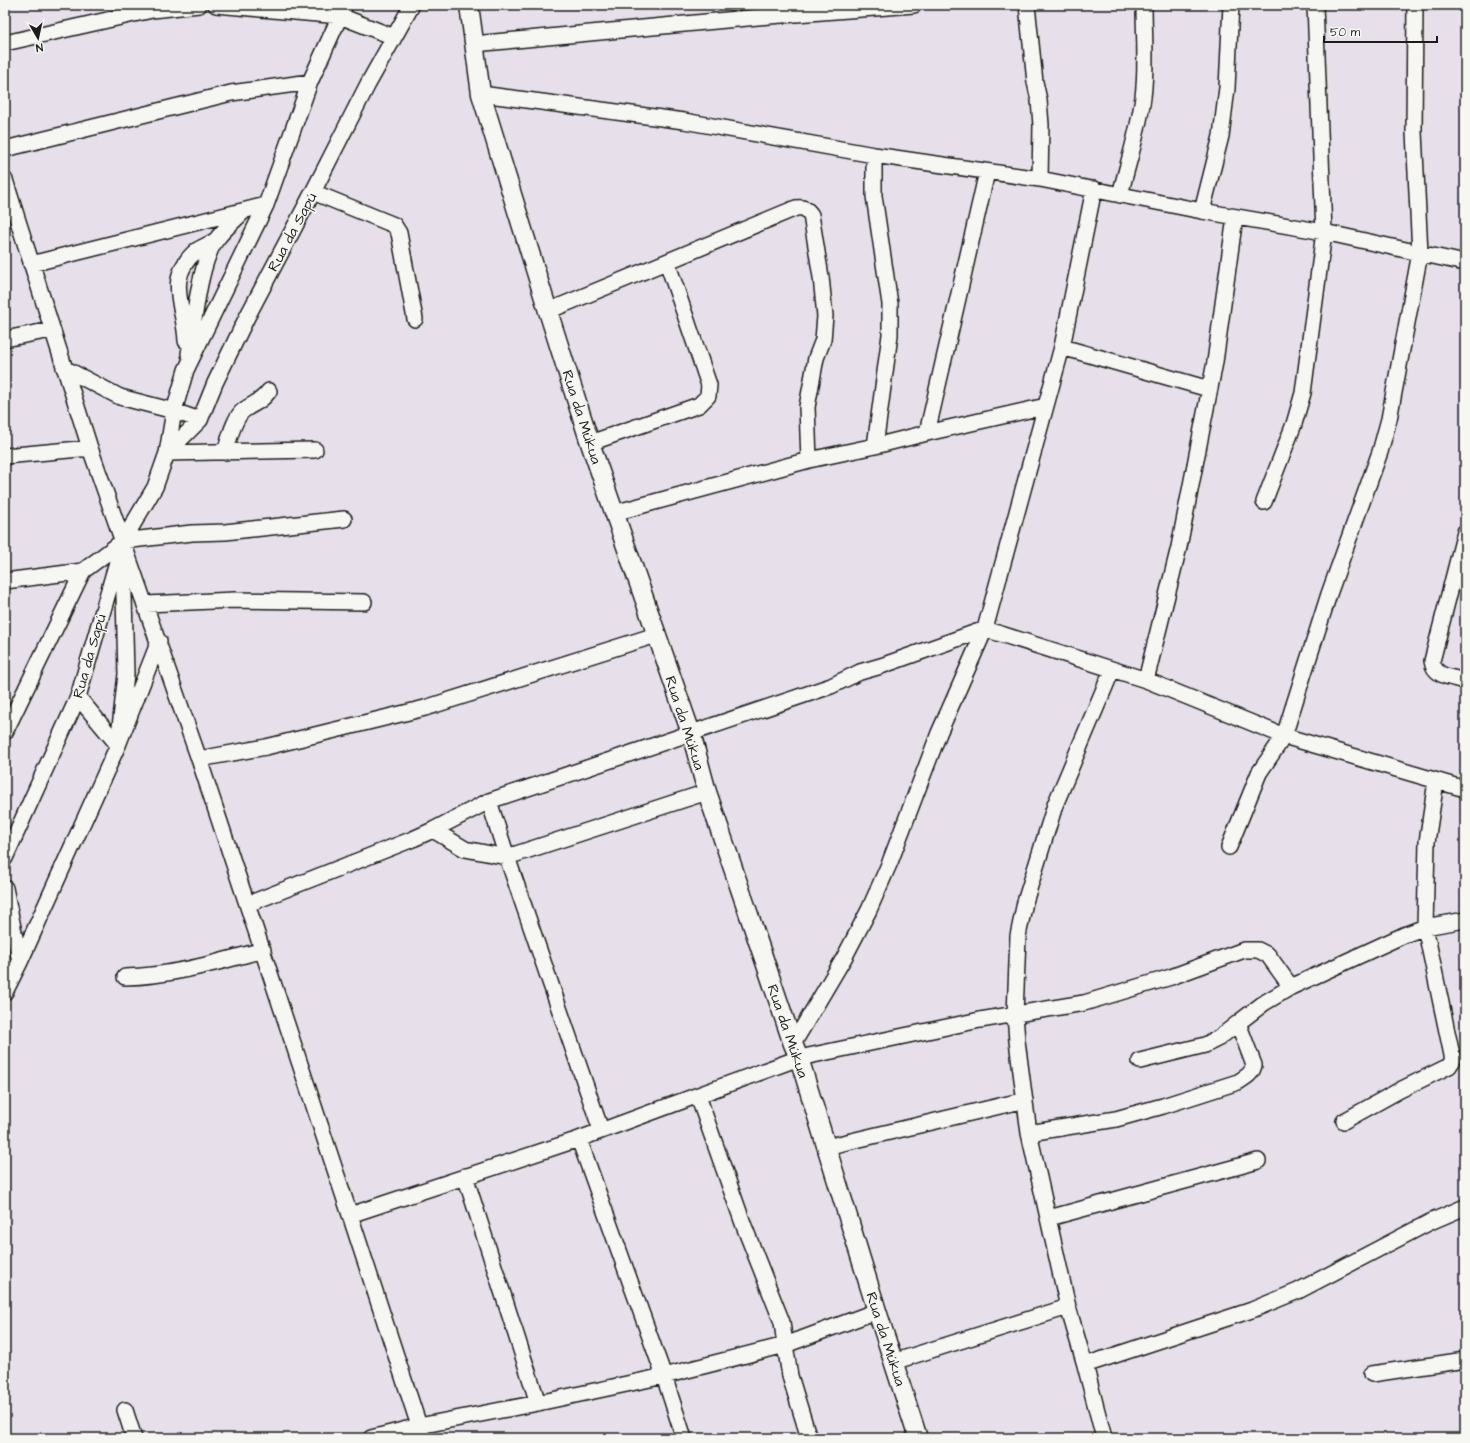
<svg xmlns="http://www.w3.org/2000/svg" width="1470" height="1443" font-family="'Architects Daughter',sans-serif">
<rect width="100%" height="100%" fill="#e7e0eb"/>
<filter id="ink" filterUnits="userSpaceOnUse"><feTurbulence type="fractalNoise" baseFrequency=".025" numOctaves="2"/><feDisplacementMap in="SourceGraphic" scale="8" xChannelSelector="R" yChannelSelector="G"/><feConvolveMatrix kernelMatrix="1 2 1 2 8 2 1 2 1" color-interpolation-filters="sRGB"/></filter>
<g filter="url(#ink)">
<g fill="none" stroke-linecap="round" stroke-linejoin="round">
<defs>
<path id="minor" d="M 216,5 L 340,16 L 394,37
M 1027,5 L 1035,82 L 1039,100 L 1041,125 L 1040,179
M 5,43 L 152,10 L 199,5
M 474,44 L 769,16 L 914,5
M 481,94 L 684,121 L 874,155 L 1040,179 L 1202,211 L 1324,232 L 1465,263
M 5,149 L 231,93 L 310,82
M 874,155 L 874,196 L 890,304 L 890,335 L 875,446
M 5,180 L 90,448 L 199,759 L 350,1215 L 423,1438
M 313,192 L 394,225 L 399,233 L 415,319
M 1120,195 C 1128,163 1139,130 1143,97 C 1147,67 1144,35 1144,5
M 1202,211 L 1221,136 L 1227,88 L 1231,5
M 31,264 L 266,205
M 548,311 L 796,208 C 804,207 807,209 811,215 L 821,277 L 825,316 L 823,340 L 816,358 L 807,407 L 809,460
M 5,339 L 51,330
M 186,341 C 185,307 164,279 196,251 C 202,247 210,244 216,240
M 1062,347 L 1209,389
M 189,354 C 194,324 199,263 216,240 C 224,229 235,220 244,211
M 64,368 L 120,397 L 174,411 L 200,420
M 927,433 L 987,172
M 590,443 L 699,405 L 708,396 L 709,385 L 667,262
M 225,452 C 229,440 234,417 244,410 C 255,402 260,403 269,391
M 167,453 L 200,420 L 215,383 L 247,317 L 313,192 L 368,84 L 412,5
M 167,453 L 315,450
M 5,456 L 90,448
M 1264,502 L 1294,424 L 1303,393 L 1324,232 L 1315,5
M 614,513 L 809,460 L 875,446 L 927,433 L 1046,406
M 1465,532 L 1432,661 C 1434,677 1452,677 1465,681
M 5,581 L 83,571 L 123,541 L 192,533 L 225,532 L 344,519
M 146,604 L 235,600 L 364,602
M 1146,680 L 1179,547 L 1215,362 L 1235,217
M 78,697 L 118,745 L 159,641
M 5,732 L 83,571
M 199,759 L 266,747 L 425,708 L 656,635
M 489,801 L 507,857 L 601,1130
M 433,830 L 465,849 L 507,857 L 707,792
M 1229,847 L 1259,773 L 1284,736 L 1329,594 L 1380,452 L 1389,419 L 1420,253 L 1414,132 L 1415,5
M 5,858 L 78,697 L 123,541 L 155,487 L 167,453 L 174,411 L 186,370 L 266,205 L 310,82 L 345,5
M 5,888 L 20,962
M 248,904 L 413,839 L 433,830 L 489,801 L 831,686 L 860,672 L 881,666 L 985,629 L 1146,680 L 1284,736 L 1465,789
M 125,977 C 172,976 218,962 263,950
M 5,992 L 20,962 L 118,745 L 126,674 L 123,556
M 793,1044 L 844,958 L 869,910 L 890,862 L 939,733 L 985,629 L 1062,347 L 1094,189
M 1140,1061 L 1205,1045 L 1219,1038 L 1238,1023
M 698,1096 L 744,1226 L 782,1322 L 785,1345 L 790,1376 L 809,1438
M 1344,1121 L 1400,1090 L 1449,1066 L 1453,1060 L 1425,927 L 1427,842 L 1436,781
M 1029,1133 L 1116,1119 L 1163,1106 L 1238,1082 C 1246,1077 1252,1074 1254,1065 L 1238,1023 L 1264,1003 L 1291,987 L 1404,935 L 1425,927 L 1465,920
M 579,1139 L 664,1376 L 684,1438
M 826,1147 L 1025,1100
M 465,1176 L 538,1403
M 350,1215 L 579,1139 L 799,1058 L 980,1020 L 1084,1003 L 1171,977 L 1244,950 L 1258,950 L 1268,955 L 1291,987
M 1049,1218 L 1258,1161
M 893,1362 L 1068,1307
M 1085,1365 L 1252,1310 L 1298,1291 L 1430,1222 L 1465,1207
M 1372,1374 L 1465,1360
M 125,1410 L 134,1438
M 371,1438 L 419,1426 L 538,1403 L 664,1376 L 785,1345 L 877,1311
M 1104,1438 L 1085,1365 L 1068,1307 L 1029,1133 L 1017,1041 L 1015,1015 L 1018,936 L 1025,902 L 1055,805 L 1112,670"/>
<path id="tertiary" d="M 469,5 L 481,94 L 548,311 L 590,443 L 691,733 L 707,792 L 793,1044 L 799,1058 L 877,1311 L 918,1438"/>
</defs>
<use href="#minor" stroke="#1c1c1c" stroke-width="18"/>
<use href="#tertiary" stroke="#1c1c1c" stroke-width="21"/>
<use href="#minor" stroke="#f6f6f2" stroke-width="15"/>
<use href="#tertiary" stroke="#f6f6f2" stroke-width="18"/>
</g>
</g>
<g text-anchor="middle" stroke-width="3" stroke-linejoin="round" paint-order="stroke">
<g font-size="15" fill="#1c1c1c" stroke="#f6f6f2">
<text transform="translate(292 232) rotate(-62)" y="5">Rua da Sapú</text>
<text transform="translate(582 417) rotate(72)" y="5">Rua da Múkua</text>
<text transform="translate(89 656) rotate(-74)" y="5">Rua da Sapú</text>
<text transform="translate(685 723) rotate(72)" y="5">Rua da Múkua</text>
<text transform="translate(788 1031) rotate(71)" y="5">Rua da Múkua</text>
<text transform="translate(886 1339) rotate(72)" y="5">Rua da Múkua</text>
</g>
</g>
<rect width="1470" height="1443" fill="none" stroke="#f6f6f2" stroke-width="20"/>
<rect x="10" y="10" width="1450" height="1423" fill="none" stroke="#1c1c1c" stroke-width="1.5" filter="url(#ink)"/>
<g transform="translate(38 38) rotate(171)" stroke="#f6f6f2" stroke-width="3" paint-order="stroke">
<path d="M0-3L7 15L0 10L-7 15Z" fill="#1c1c1c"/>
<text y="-6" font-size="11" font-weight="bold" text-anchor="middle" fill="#1c1c1c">N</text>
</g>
<path d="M1324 36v6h113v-6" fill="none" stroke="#1c1c1c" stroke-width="2"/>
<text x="1330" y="36" font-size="12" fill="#1c1c1c" stroke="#f6f6f2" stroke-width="3" paint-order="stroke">50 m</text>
</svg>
